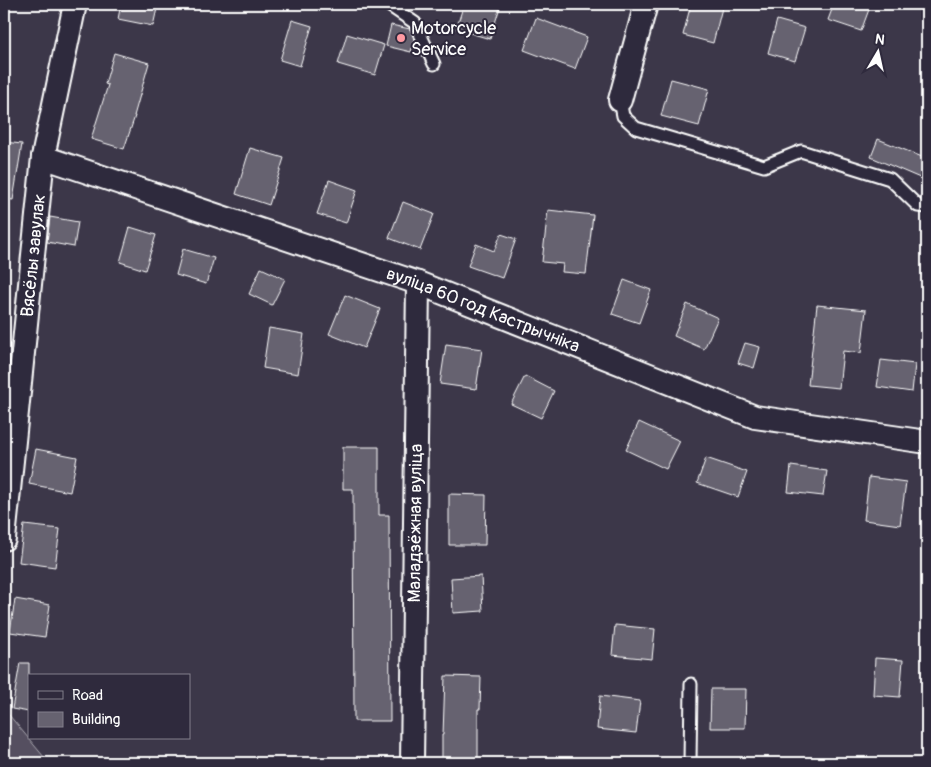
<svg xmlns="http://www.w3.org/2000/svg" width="931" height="767" font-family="Pangolin,sans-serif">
<rect width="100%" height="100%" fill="#3c3749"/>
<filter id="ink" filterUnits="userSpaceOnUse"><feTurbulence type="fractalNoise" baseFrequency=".02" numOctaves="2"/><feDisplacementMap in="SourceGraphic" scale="10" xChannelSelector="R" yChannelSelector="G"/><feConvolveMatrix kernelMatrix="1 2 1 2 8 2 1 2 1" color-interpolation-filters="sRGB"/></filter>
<g filter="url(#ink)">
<path fill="#555060" stroke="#aaa8b0" d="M 4,709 L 49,763 L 4,763 Z"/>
<path fill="#666270" stroke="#fff" d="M 121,4 L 158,4 L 153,26 L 118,19 Z
M 464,4 L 501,4 L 490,39 L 456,29 Z
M 691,4 L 723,4 L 713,43 L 683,35 Z
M 834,4 L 871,4 L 861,31 L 828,20 Z
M 536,18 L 587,37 L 575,69 L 524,50 Z
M 292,20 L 312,26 L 300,66 L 280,60 Z
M 777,20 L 805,28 L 795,61 L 768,53 Z
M 391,25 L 410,29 L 414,39 L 411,52 L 386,46 Z
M 347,34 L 384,45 L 375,75 L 338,64 Z
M 114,53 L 149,63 L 134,116 L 135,116 L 124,149 L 91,139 L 108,85 L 105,84 Z
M 671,79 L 709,89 L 699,126 L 661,116 Z
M 878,139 L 927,159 L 920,178 L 871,157 Z
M 4,142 L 22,144 L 13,200 L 4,199 Z
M 250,148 L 284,158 L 269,205 L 236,194 Z
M 329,180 L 357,190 L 346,223 L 317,214 Z
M 403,202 L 434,214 L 420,250 L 389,238 Z
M 548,210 L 593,215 L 586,274 L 562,272 L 563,264 L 542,262 Z
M 50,217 L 78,222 L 74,247 L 47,242 Z
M 130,227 L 156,235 L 145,270 L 120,262 Z
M 501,234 L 516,239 L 502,278 L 468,266 L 476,244 L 494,251 Z
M 183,249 L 214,258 L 206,284 L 176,275 Z
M 261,268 L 285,279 L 272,305 L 249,294 Z
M 624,280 L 651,290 L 639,323 L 612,314 Z
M 345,295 L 380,309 L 364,348 L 329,334 Z
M 687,304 L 718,318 L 704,349 L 674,336 Z
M 817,305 L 866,310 L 861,353 L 843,351 L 839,388 L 808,385 Z
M 269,328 L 304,334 L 298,374 L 263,368 Z
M 745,343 L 760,347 L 754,368 L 738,363 Z
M 446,344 L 482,349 L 476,389 L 440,384 Z
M 881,360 L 915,364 L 912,392 L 877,387 Z
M 525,376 L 554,391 L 541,418 L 511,404 Z
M 639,422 L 680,441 L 666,469 L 626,450 Z
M 343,447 L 379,447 L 379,515 L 389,515 L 390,721 L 354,721 L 353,489 L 343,489 Z
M 36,449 L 77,457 L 70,492 L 29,484 Z
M 706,458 L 747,472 L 738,497 L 697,483 Z
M 791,466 L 827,471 L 823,496 L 788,492 Z
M 869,477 L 906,482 L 900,525 L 864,520 Z
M 449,494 L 486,495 L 485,545 L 449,545 Z
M 24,525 L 60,529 L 55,567 L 19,562 Z
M 481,576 L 483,611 L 453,613 L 451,578 Z
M 15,599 L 50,605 L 45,637 L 10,632 Z
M 615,625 L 655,629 L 652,659 L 612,655 Z
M 875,658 L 903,660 L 900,697 L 873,695 Z
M 20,663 L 29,663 L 29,712 L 12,709 Z
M 445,676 L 481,677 L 480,709 L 478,709 L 478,763 L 442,763 L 442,735 L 443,735 Z
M 711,689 L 746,689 L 745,728 L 710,728 Z
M 600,696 L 640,701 L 636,733 L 597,729 Z"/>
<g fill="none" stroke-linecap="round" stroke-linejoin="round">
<defs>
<path id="service" d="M 387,4 L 415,23 L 434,64
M 620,100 L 623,116 L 636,128 L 764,166 L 801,151 L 890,179 L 918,206 L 927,207
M 690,763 L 691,684"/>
<g id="minor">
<path d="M 620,100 L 646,4"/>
<path id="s1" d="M 43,157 L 418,283 L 755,417 L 927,442"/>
<path id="s2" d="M 4,539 L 43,157 L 75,4"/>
<path id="s3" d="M 412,763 L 418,283"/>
</g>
</defs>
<use href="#service" stroke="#fff" stroke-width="15"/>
<use href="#minor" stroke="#fff" stroke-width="26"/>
<use href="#service" stroke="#2f2a3d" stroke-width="11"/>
<use href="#minor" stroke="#2f2a3d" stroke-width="22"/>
</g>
</g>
<circle fill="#ff9aa2" stroke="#2f2a3d" stroke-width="2" cx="401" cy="38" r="5"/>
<g text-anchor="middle" stroke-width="4" stroke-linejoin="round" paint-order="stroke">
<g font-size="18" fill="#fff" stroke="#2f2a3d" text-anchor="start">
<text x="411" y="34">Motorcycle<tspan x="411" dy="21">Service</tspan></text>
</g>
<g font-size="18" fill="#fff" stroke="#2f2a3d">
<text dy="6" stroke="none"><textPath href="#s2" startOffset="285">Вясёлы завулак</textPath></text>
<text dy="6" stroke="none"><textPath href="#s1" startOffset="466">вуліца 60 год Кастрычніка</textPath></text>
<text dy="6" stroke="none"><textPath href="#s3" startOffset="240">Маладзёжная вуліца</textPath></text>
</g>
</g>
<rect width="931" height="767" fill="none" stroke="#2f2a3d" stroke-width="20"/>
<rect x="10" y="10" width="911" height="747" fill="none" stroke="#fff" stroke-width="2" filter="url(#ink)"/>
<rect x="28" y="674" width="162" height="65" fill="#2f2a3d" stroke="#827f8b"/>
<rect x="38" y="691" width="25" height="8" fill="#2f2a3d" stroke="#827f8b"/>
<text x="72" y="700" font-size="15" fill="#ffffff">Road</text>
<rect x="38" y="712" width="25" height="15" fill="#666270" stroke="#827f8b"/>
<text x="72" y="724" font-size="15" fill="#ffffff">Building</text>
<g transform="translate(878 52) rotate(9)" stroke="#2f2a3d" stroke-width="4" paint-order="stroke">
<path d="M0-4L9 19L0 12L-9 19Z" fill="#ffffff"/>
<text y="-8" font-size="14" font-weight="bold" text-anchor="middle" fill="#ffffff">N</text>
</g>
</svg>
